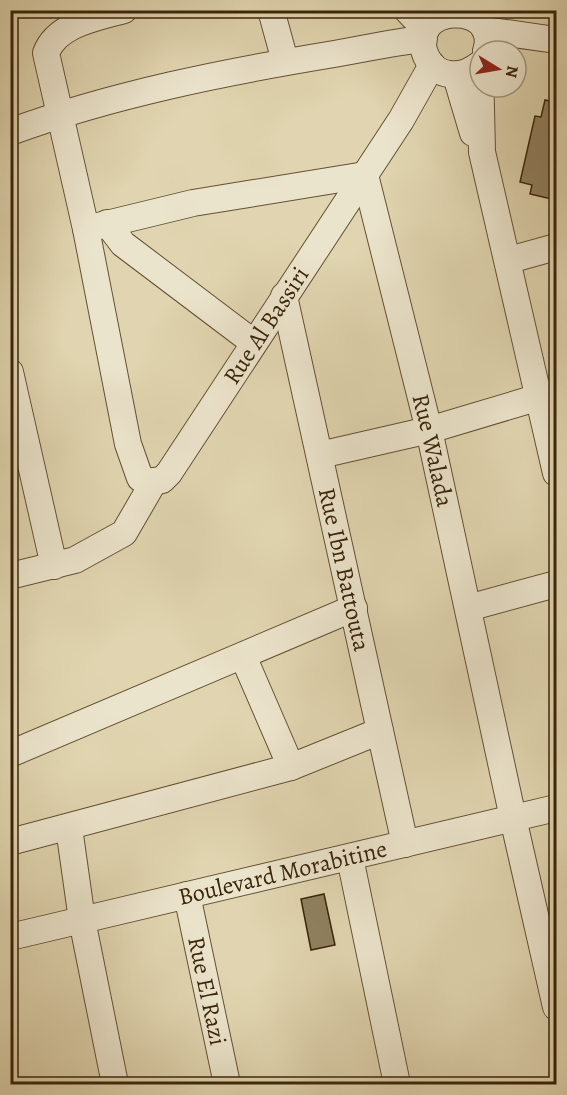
<svg xmlns="http://www.w3.org/2000/svg" width="567" height="1095" font-family="Alegreya,serif">
<rect width="100%" height="100%" fill="#e0d5b0"/>
<filter id="stains"><feTurbulence type="fractalNoise" baseFrequency=".00333" numOctaves="4"/><feColorMatrix values="0 0 0 0 .2 0 0 0 0 .09 0 0 0 0 .02 0 0 0 .5 -.17"/></filter>
<radialGradient id="worn" r=".72"><stop offset=".6" stop-color="#630" stop-opacity="0"/><stop offset="1" stop-color="#630" stop-opacity=".3"/></radialGradient>
<path fill="#90815f" stroke="#392508" stroke-width="1.5" d="M 556,93 L 556,200 L 530,194 L 532,185 L 520,182 L 535,116 L 541,117 L 545,100 L 554,102 Z
M 324,894 L 335,945 L 311,950 L 301,899 Z"/>
<g fill="none" stroke-linecap="round" stroke-linejoin="round">
<defs>
<g id="minor">
<path id="s1" d="M 124,10 C 96,18 57,24 46,53 L 86,229 L 128,444 L 140,478 L 146,482 L 162,480 L 169,473 L 401,120 L 432,65"/>
<path d="M 271,10 L 285,61"/>
<path d="M 407,10 L 426,30"/>
<path d="M 485,30 L 556,40"/>
<path d="M 480,64 C 463,78 437,80 426,56 C 404,3 502,0 486,51"/>
<path d="M 480,66 L 482,152 L 556,473"/>
<path d="M 456,76 L 473,133"/>
<path d="M 10,132 C 114,94 225,72 334,54 C 364,49 393,42 424,39"/>
<path d="M 107,223 L 123,244 L 254,343"/>
<path id="s2" d="M 86,229 L 193,203 L 365,175 L 429,430 L 513,818 L 556,1007"/>
<path d="M 509,260 L 556,247"/>
<path id="s3" d="M 284,296 L 405,844"/>
<path d="M 10,372 L 54,566"/>
<path d="M 320,455 L 429,430 L 556,392"/>
<path d="M 10,576 L 75,560 L 124,533 L 153,483"/>
<path d="M 468,608 L 556,584"/>
<path d="M 243,656 L 291,767"/>
<path d="M 10,754 L 354,608"/>
<path d="M 69,828 L 82,920 L 115,1084"/>
<path d="M 10,842 L 291,767 L 380,731"/>
<path d="M 350,858 L 397,1084"/>
<path id="s4" d="M 187,895 L 227,1084"/>
<path id="s5" d="M 10,937 L 556,808"/>
</g>
</defs>
<use href="#minor" stroke="#635132" stroke-width="28"/>
<use href="#minor" stroke="#ebe4cc" stroke-width="26"/>
</g>
<g text-anchor="middle" stroke-width="4.5" stroke-linejoin="round" paint-order="stroke">
<g font-size="24" fill="#392508" stroke="#ebe4cc">
<text dy="8" stroke="none"><textPath href="#s1" startOffset="738">Rue Al Bassiri</textPath></text>
<text dy="8" stroke="none"><textPath href="#s2" startOffset="568">Rue Walada</textPath></text>
<text dy="8" stroke="none"><textPath href="#s3" startOffset="280">Rue Ibn Battouta</textPath></text>
<text dy="8" stroke="none"><textPath href="#s5" startOffset="280">Boulevard Morabitine</textPath></text>
<text dy="8" stroke="none"><textPath href="#s4" startOffset="98">Rue El Razi</textPath></text>
</g>
</g>
<rect width="567" height="1095" fill="none" stroke="#e0d5b0" stroke-width="36"/>
<rect x="12" y="12" width="543" height="1071" fill="none" stroke="#392508" stroke-width="3"/>
<rect x="18" y="18" width="531" height="1059" fill="none" stroke="#392508" stroke-width="1.5"/>
<g transform="translate(498 69) rotate(101)"><circle r="28" fill="#ebe4cc" stroke="#a4987e" stroke-width="1.5"/>
<path d="M0-4.5L10 22L0 15L-10 22Z" fill="#8f2418"/>
<text y="-9" font-size="16" font-weight="bold" text-anchor="middle" fill="#392508">N</text>
</g>
<rect width="100%" height="100%" filter="url(#stains)"/>
<rect width="100%" height="100%" fill="url(#worn)"/>
</svg>
